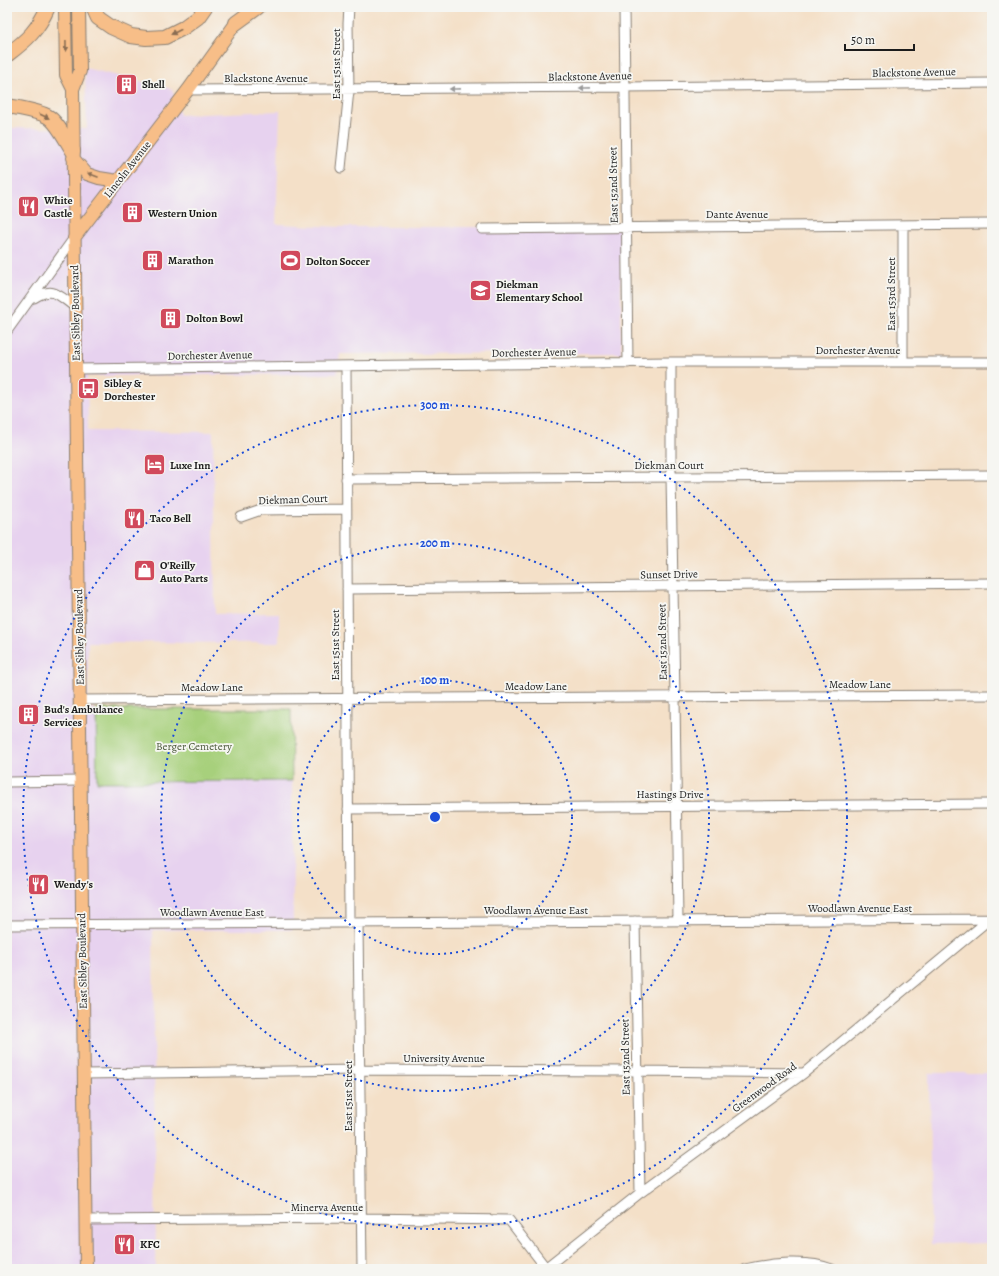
<svg xmlns="http://www.w3.org/2000/svg" width="999" height="1276" font-family="Alegreya,serif">
<rect width="100%" height="100%" fill="#f6f6f2"/>
<filter id="ink" filterUnits="userSpaceOnUse"><feTurbulence type="fractalNoise" baseFrequency=".025" numOctaves="2"/><feDisplacementMap in="SourceGraphic" scale="8" xChannelSelector="R" yChannelSelector="G"/><feConvolveMatrix kernelMatrix="1 2 1 2 8 2 1 2 1" color-interpolation-filters="sRGB"/></filter>
<filter id="wash" filterUnits="userSpaceOnUse"><feTurbulence type="fractalNoise" baseFrequency=".012" numOctaves="4" result="noise"/><feDisplacementMap in="SourceGraphic" scale="16" xChannelSelector="R" yChannelSelector="G"/><feGaussianBlur stdDeviation="0.9" result="paint"/><feColorMatrix in="noise" values="0 0 0 0 0 0 0 0 0 0 0 0 0 0 0 0 0 1.4 0 .05"/><feComposite in="paint" operator="in"/></filter>
<g filter="url(#wash)">
<rect width="100%" height="100%" fill="#f4e0c8"/>
<path fill="#e7d2ef" d="M 85,68 L 172,89 L 180,115 L 280,111 L 276,224 L 339,227 L 621,227 L 621,353 L 340,354 L 337,374 L 87,376 L 88,431 L 213,432 L 215,614 L 279,613 L 279,643 L 88,642 L 88,708 L 96,709 L 97,782 L 292,781 L 293,930 L 153,930 L 156,1269 L 7,1269 L 7,348 L 12,341 L 7,341 L 7,128 L 87,129 Z
M 929,1073 L 992,1073 L 992,1243 L 931,1244 Z"/>
<path fill="#a7d07b" stroke="#62764c" d="M 96,709 L 291,709 L 292,781 L 97,782 Z"/>
</g>
<g filter="url(#ink)">
<g fill="none" stroke-linecap="round" stroke-linejoin="round">
<defs>
<path id="minor" d="M 624,7 L 628,363
M 188,90 L 624,87 L 992,83
M 341,168 L 349,90 L 348,24 L 349,7
M 903,225 L 903,362
M 482,229 L 992,224
M 34,298 C 54,286 58,295 75,307
M 7,331 L 74,238
M 671,362 L 671,477 L 675,697 L 678,921
M 346,366 L 349,923
M 76,369 L 671,362 L 992,362
M 346,479 L 992,475
M 241,517 L 261,510 L 346,509
M 347,589 L 992,583
M 79,700 L 992,695
M 7,782 L 80,781
M 348,809 L 992,804
M 635,921 L 640,1193
M 358,923 L 362,1269
M 7,925 L 990,919
M 84,1074 L 360,1070 L 638,1071 L 804,1073
M 85,1220 L 361,1218 L 509,1220 L 546,1268
M 544,1269 L 640,1193 L 804,1073 L 991,918
M 745,1269 C 771,1263 807,1259 832,1269"/>
<path id="major" d="M 65,7 L 66,75 L 73,89 L 86,1269
M 73,89 L 80,71 L 79,7
M 73,158 L 87,174 L 99,178 L 118,181
M 74,238 L 188,90 L 236,23"/>
<path id="highway" d="M 93,7 L 98,18 L 111,27 L 131,36 L 146,38 L 165,37 L 183,28 L 198,17 L 205,7
M 236,23 L 258,7
M 7,55 C 27,40 38,30 48,7
M 7,106 C 20,108 35,110 47,116 C 57,121 67,142 73,151"/>
</defs>
<use href="#minor" stroke="#887e72" stroke-width="11"/>
<use href="#major" stroke="#887e72" stroke-width="14"/>
<use href="#highway" stroke="#887e72" stroke-width="16"/>
<use href="#minor" stroke="#fff" stroke-width="9"/>
<use href="#major" stroke="#f7be88" stroke-width="12"/>
<use href="#highway" stroke="#f7be88" stroke-width="14"/>
</g>
<defs><path id="oneway-solid" d="M-6-.8H1V-3.2L6.5 0L1 3.2V.8H-6Z"/></defs>
<g fill="#8a6d52">
<use href="#oneway-solid" transform="translate(176 32) rotate(153)"/>
<use href="#oneway-solid" transform="translate(66 46) rotate(89)"/>
<use href="#oneway-solid" transform="translate(44 116) rotate(24)"/>
<use href="#oneway-solid" transform="translate(93 175) rotate(-159)"/>
</g>
<g fill="#999">
<use href="#oneway-solid" transform="translate(585 88) rotate(179)"/>
<use href="#oneway-solid" transform="translate(455 89) rotate(179)"/>
</g>
</g>
<g fill="none" stroke="#1d4ed8" stroke-width="2" stroke-dasharray="2 4">
<circle cx="435" cy="817" r="137"/>
<circle cx="435" cy="817" r="274"/>
<circle cx="435" cy="817" r="412"/>
</g>
<defs>
<symbol id="building-square" viewBox="-11 -11 22 22"><rect x="-9" y="-9" width="18" height="18" rx="4" fill="#d1495b" stroke="#f6f6f2"/><path d="M-4-6H4V6H1V3H-1V6H-4ZM-2.5-4.3h1.7v1.8h-1.7ZM.8-4.3h1.7v1.8H.8ZM-2.5-1h1.7V.8h-1.7ZM.8-1h1.7V.8H.8Z" fill="#fff"/></symbol>
<symbol id="restaurant-square" viewBox="-11 -11 22 22"><rect x="-9" y="-9" width="18" height="18" rx="4" fill="#d1495b" stroke="#f6f6f2"/><path d="M-5-6h1v4h1v-4h1v4h1v-4h1v5L-1.5 .5V6h-2V.5L-5-1ZM5-6V6H3V1.5H1.5Q1.5-4 5-6Z" fill="#fff"/></symbol>
<symbol id="stadium-square" viewBox="-11 -11 22 22"><rect x="-9" y="-9" width="18" height="18" rx="4" fill="#d1495b" stroke="#f6f6f2"/><path d="M0-5a6.5 5 0 1 0 0 10a6.5 5 0 1 0 0-10ZM-3.5-1.8h7v3.6h-7Z" fill="#fff"/></symbol>
<symbol id="school-square" viewBox="-11 -11 22 22"><rect x="-9" y="-9" width="18" height="18" rx="4" fill="#d1495b" stroke="#f6f6f2"/><path d="M0-5L7-2L0 1L-7-2ZM-4 1L0 2.5L4 1V4Q0 6-4 4Z" fill="#fff"/></symbol>
<symbol id="bus-square" viewBox="-11 -11 22 22"><rect x="-9" y="-9" width="18" height="18" rx="4" fill="#d1495b" stroke="#f6f6f2"/><path d="M-5-6H5V4H4V6H2V4H-2V6H-4V4H-5ZM-3.5-4V0h7V-4ZM-3.5 1.2v1.5H-2V1.2ZM2 1.2v1.5H3.5V1.2Z" fill="#fff"/></symbol>
<symbol id="hotel-square" viewBox="-11 -11 22 22"><rect x="-9" y="-9" width="18" height="18" rx="4" fill="#d1495b" stroke="#f6f6f2"/><path d="M-6-4.5h1.5V1H6V5H4.5V3h-9V5H-6ZM-4 0a1.8 1.8 0 1 1 3.6 0ZM.5 0V-2.5h3Q6-2.5 6 0Z" fill="#fff"/></symbol>
<symbol id="shop-square" viewBox="-11 -11 22 22"><rect x="-9" y="-9" width="18" height="18" rx="4" fill="#d1495b" stroke="#f6f6f2"/><path d="M-5-2.5h2.3a2.7 3.5 0 0 1 5.4 0H5L5.5 6h-11ZM-1.5-2.5h3a1.5 2.3 0 0 0-3 0Z" fill="#fff"/></symbol>
</defs>
<g fill-rule="evenodd">
<use href="#building-square" x="114" y="72" width="25" height="25"/>
<use href="#restaurant-square" x="16" y="194" width="25" height="25"/>
<use href="#building-square" x="120" y="200" width="25" height="25"/>
<use href="#building-square" x="140" y="248" width="25" height="25"/>
<use href="#stadium-square" x="278" y="248" width="25" height="25"/>
<use href="#school-square" x="468" y="278" width="25" height="25"/>
<use href="#building-square" x="158" y="306" width="25" height="25"/>
<use href="#bus-square" x="76" y="376" width="25" height="25"/>
<use href="#hotel-square" x="142" y="452" width="25" height="25"/>
<use href="#restaurant-square" x="122" y="506" width="25" height="25"/>
<use href="#shop-square" x="132" y="558" width="25" height="25"/>
<use href="#building-square" x="16" y="702" width="25" height="25"/>
<use href="#restaurant-square" x="26" y="872" width="25" height="25"/>
<use href="#restaurant-square" x="112" y="1232" width="25" height="25"/>
</g>
<g text-anchor="middle" stroke-width="3.5" stroke-linejoin="round" paint-order="stroke">
<g font-size="11" fill="#1c1c1c" stroke="#f6f6f2">
<text transform="translate(336 64) rotate(-90)" y="4">East 151st Street</text>
<text transform="translate(914 72) rotate(-1)" y="4">Blackstone Avenue</text>
<text transform="translate(590 76) rotate(-1)" y="4">Blackstone Avenue</text>
<text x="266" y="82">Blackstone Avenue</text>
<text transform="translate(127 169) rotate(-52)" y="4">Lincoln Avenue</text>
<text transform="translate(613 185) rotate(-91)" y="4">East 152nd Street</text>
<text x="737" y="218">Dante Avenue</text>
<text transform="translate(891 294) rotate(-90)" y="4">East 153rd Street</text>
<text transform="translate(75 313) rotate(-91)" y="4">East Sibley Boulevard</text>
<text x="858" y="354">Dorchester Avenue</text>
<text transform="translate(534 352) rotate(-1)" y="4">Dorchester Avenue</text>
<text transform="translate(210 355) rotate(-1)" y="4">Dorchester Avenue</text>
<text x="669" y="469">Diekman Court</text>
<text transform="translate(293 499) rotate(-2)" y="4">Diekman Court</text>
<text transform="translate(669 574) rotate(-1)" y="4">Sunset Drive</text>
<text transform="translate(79 637) rotate(-91)" y="4">East Sibley Boulevard</text>
<text transform="translate(662 642) rotate(-91)" y="4">East 152nd Street</text>
<text transform="translate(335 645) rotate(-90)" y="4">East 151st Street</text>
<text x="860" y="688">Meadow Lane</text>
<text x="536" y="690">Meadow Lane</text>
<text x="212" y="691">Meadow Lane</text>
<text x="670" y="798">Hastings Drive</text>
<text x="860" y="912">Woodlawn Avenue East</text>
<text x="536" y="914">Woodlawn Avenue East</text>
<text x="212" y="916">Woodlawn Avenue East</text>
<text transform="translate(82 961) rotate(-91)" y="4">East Sibley Boulevard</text>
<text transform="translate(625 1057) rotate(-91)" y="4">East 152nd Street</text>
<text x="444" y="1062">University Avenue</text>
<text transform="translate(764 1087) rotate(-36)" y="4">Greenwood Road</text>
<text transform="translate(348 1096) rotate(-90)" y="4">East 151st Street</text>
<text x="327" y="1211">Minerva Avenue</text>
</g>
<g font-size="11" font-weight="bold" fill="#1c1c1c" stroke="#f6f6f2" text-anchor="start">
<text x="142" y="88">Shell</text>
<text x="44" y="204">White<tspan x="44" dy="13">Castle</tspan></text>
<text x="148" y="217">Western Union</text>
<text x="168" y="264">Marathon</text>
<text x="306" y="265">Dolton Soccer</text>
<text x="496" y="288">Diekman<tspan x="496" dy="13">Elementary School</tspan></text>
<text x="186" y="322">Dolton Bowl</text>
<text x="104" y="387">Sibley &amp;<tspan x="104" dy="13">Dorchester</tspan></text>
<text x="170" y="469">Luxe Inn</text>
<text x="150" y="522">Taco Bell</text>
<text x="160" y="569">O'Reilly<tspan x="160" dy="13">Auto Parts</tspan></text>
<text x="44" y="713">Bud's Ambulance<tspan x="44" dy="13">Services</tspan></text>
<text x="54" y="888">Wendy's</text>
<text x="140" y="1248">KFC</text>
</g>
<g font-size="11" fill="#4d5b3d" stroke="#f6f6f2">
<text x="194" y="750">Berger Cemetery</text>
</g>
</g>
<circle cx="435" cy="817" r="6" fill="#1d4ed8" stroke="#f6f6f2" stroke-width="2"/>
<g font-size="12" text-anchor="middle" font-weight="bold" fill="#1d4ed8" stroke="#f6f6f2" stroke-width="3.5" stroke-linejoin="round" paint-order="stroke">
<text x="435" y="409">300 m</text>
<text x="435" y="547">200 m</text>
<text x="435" y="684">100 m</text>
</g>
<rect width="999" height="1276" fill="none" stroke="#f6f6f2" stroke-width="24"/>
<path d="M845 44v6h69v-6" fill="none" stroke="#1c1c1c" stroke-width="2"/>
<text x="851" y="44" font-size="12" fill="#1c1c1c" stroke="#f6f6f2" stroke-width="3" paint-order="stroke">50 m</text>
</svg>
